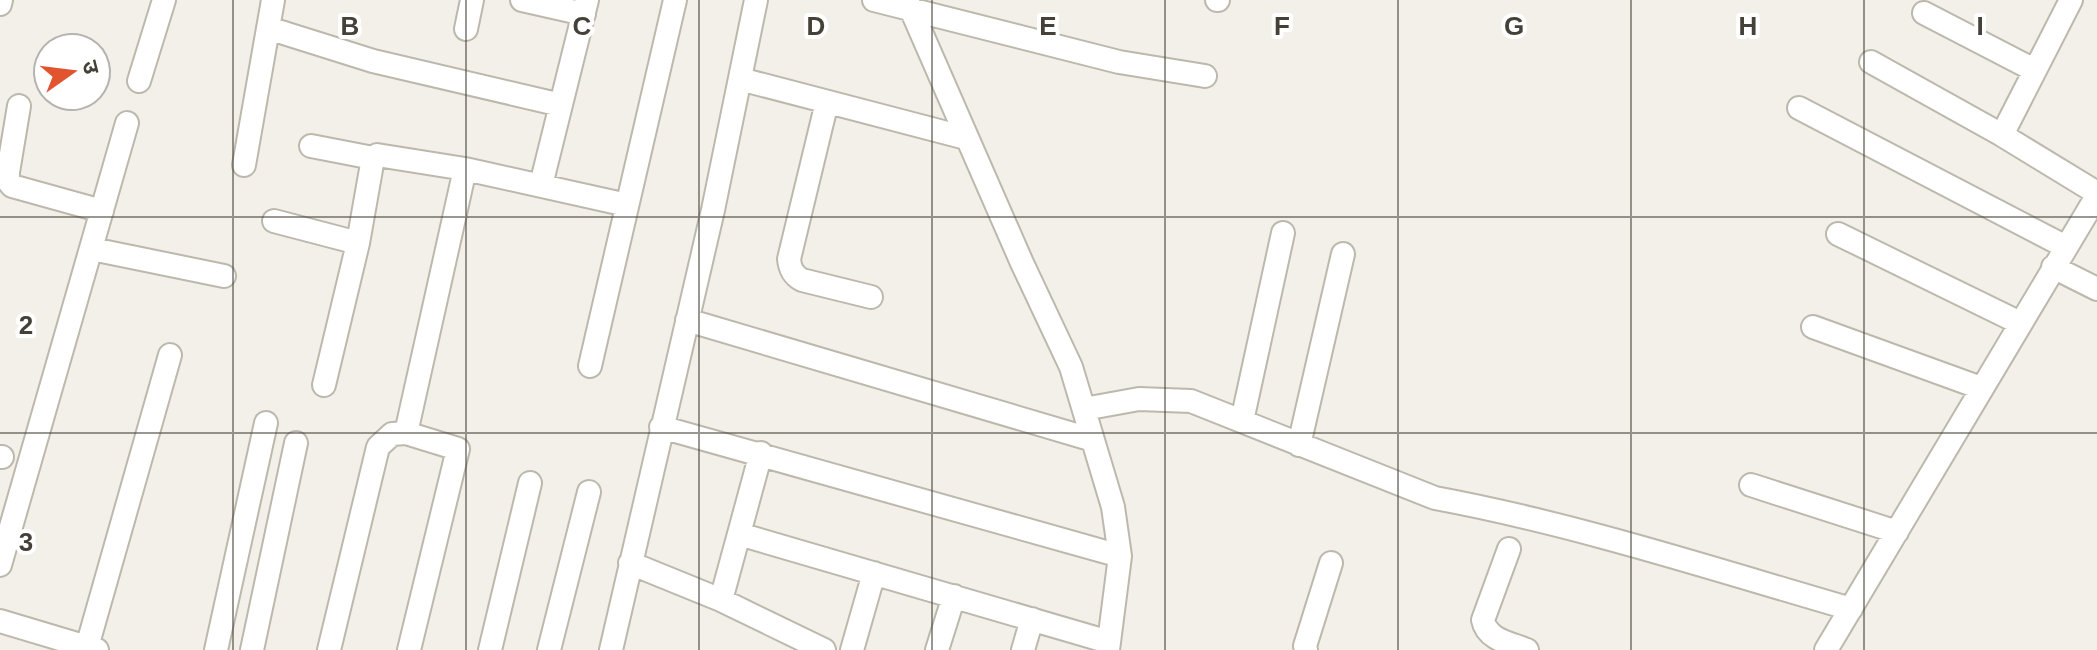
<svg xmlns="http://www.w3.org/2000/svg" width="2097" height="650" font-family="Helvetica,'Noto Sans Devanagari',sans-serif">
<rect width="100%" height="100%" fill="#f2f0e9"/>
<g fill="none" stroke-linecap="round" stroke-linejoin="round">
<defs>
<path id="minor" d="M 522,0 L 584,14
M 874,0 L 1119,62 L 1205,76
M 907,0 L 1022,263 L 1071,367 L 1113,507 L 1120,556 L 1108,650
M 1217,0 L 1218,0
M 0,4 L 1,0
M 1924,13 L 2034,70
M 268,28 L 373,61 L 561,105
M 466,29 L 472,0
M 1871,62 L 2002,135 L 2097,193
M 740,79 L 966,138
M 139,81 L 164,0
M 827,102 L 789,259 C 790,269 793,275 802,280 L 871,297
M 19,106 L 8,172 L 8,181 L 12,186 L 102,211
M 1799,108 L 2066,247
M 2002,135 L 2071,0
M 311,146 L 373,158
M 244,165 L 273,0
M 541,185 L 587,0
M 274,221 L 358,243
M 1838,234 L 2020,323
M 92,249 L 224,276
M 2053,267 L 2097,289
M 687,320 L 1093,440
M 1813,327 L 1981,388
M 590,366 L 675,0
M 324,385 L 358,243 L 373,158 L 377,155 L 465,169 L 627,205
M 1084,409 L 1139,399 L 1191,401 L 1435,498 C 1575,524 1713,569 1851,609
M 1242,421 L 1283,233
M 661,427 L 1120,556
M 1299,445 L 1343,254
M 0,457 L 2,457
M 1751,485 L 1897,532
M 739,534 L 1109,642
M 1509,549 L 1483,620 C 1487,640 1510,643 1527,650
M 630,563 L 721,600 L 824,650
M 0,565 L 127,123
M 721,600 L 761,453
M 0,621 L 97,650
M 87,647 L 170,355
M 216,650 L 266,423
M 252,650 L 296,443
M 329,650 L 378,447 L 392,434 L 406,433
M 409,650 L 458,449 L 406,433 L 465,169
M 490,650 L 530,483
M 549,650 L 589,492
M 611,650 L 713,210 L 756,0
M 852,650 L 874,573
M 937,650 L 954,596
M 1023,650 L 1032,619
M 1306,650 L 1305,646 L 1331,563
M 1826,650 L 2097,196"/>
</defs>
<use href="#minor" stroke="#bdb8ac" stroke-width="26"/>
<use href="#minor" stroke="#fff" stroke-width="22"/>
</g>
<path fill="none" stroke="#454138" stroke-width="2" stroke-opacity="0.55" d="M 233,0 L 233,650M 466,0 L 466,650M 699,0 L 699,650M 932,0 L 932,650M 1165,0 L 1165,650M 1398,0 L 1398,650M 1631,0 L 1631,650M 1864,0 L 1864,650M 0,217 L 2097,217M 0,433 L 2097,433"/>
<g font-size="26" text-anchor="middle" font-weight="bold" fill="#454138" stroke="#fff" stroke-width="8" stroke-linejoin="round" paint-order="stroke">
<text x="350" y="35">B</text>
<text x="582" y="35">C</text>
<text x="816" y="35">D</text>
<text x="1048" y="35">E</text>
<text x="1282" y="35">F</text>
<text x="1514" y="35">G</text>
<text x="1748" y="35">H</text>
<text x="1980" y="35">I</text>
<text x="26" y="334">2</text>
<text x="26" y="551">3</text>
</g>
<g transform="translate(72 72) rotate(76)"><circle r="38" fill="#ffffff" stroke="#b5b3af" stroke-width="2"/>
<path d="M0-6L14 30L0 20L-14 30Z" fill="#e25430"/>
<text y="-12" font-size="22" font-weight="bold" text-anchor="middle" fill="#454138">उ</text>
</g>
</svg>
